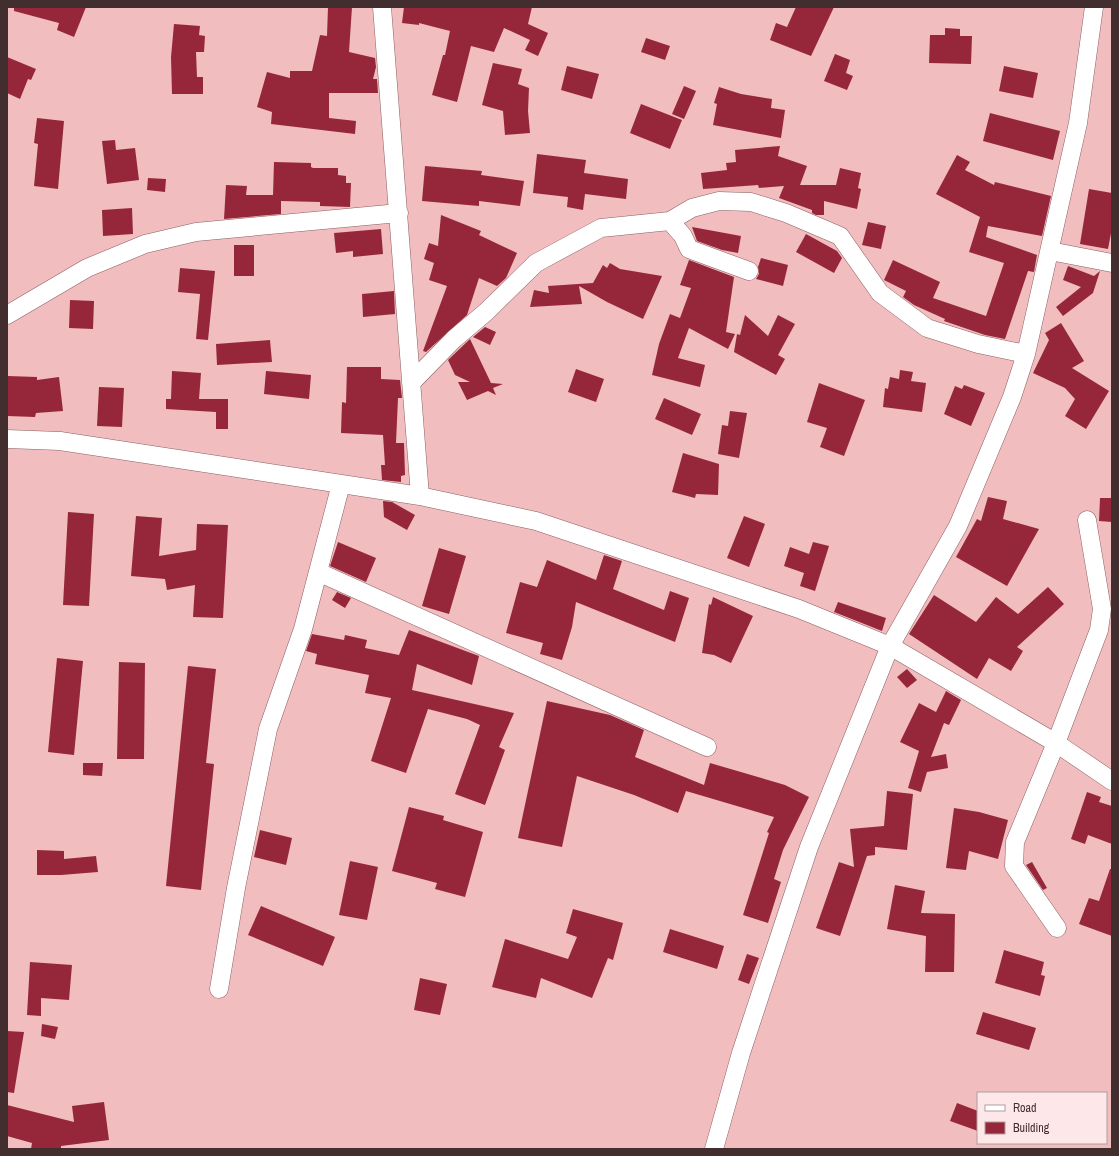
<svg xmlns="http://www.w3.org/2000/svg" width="1119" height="1156" font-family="'Archivo Narrow',sans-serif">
<rect width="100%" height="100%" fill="#f1bdbf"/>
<path fill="#96273a" d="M 14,7 L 86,7 L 74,37 L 57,30 L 59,23 L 14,11 Z
M 328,7 L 352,7 L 349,52 L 375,58 L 376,67 L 373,79 L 377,79 L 378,93 L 329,93 L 329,118 L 356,121 L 355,134 L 271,124 L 272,112 L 257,107 L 267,72 L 290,78 L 290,71 L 312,71 L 320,35 L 327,36 Z
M 404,7 L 532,7 L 528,24 L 548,33 L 538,56 L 525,50 L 530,40 L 504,28 L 494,52 L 471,46 L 457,102 L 432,95 L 443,55 L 445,55 L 450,31 L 419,23 L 419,25 L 402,23 Z
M 796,7 L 834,7 L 811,56 L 770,40 L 776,23 L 787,27 Z
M 174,24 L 200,26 L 199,35 L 205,36 L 204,52 L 196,52 L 197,77 L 203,77 L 203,94 L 172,94 L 171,57 Z
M 945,28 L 960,29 L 960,36 L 972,36 L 971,64 L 929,63 L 930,35 L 945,35 Z
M 646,38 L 670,46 L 665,60 L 641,52 Z
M 835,54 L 850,60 L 846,73 L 853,76 L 847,90 L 824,81 Z
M 7,57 L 36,69 L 31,80 L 28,79 L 20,99 L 7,93 Z
M 493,63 L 522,69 L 518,84 L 529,88 L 528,111 L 530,133 L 505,135 L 503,111 L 482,105 Z
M 567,66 L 599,74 L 592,99 L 561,90 Z
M 1004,66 L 1038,73 L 1033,98 L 999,91 Z
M 684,86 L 696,91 L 684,119 L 672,114 Z
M 719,87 L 741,94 L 772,99 L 771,108 L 785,110 L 781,138 L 713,125 L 717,104 L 714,103 Z
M 641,104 L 682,120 L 670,149 L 630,133 Z
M 990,113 L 1060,131 L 1053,160 L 983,141 Z
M 37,118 L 64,121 L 58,189 L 34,186 L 38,144 L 34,143 Z
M 115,140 L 116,150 L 135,148 L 139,180 L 107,184 L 102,141 Z
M 780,146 L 778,156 L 807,166 L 800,185 L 836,185 L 840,168 L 861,173 L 858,188 L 861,189 L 857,209 L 824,201 L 824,215 L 816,215 L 812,213 L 812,210 L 779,198 L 784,186 L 759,188 L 758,185 L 703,189 L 701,173 L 727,170 L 726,163 L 736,162 L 735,150 Z
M 537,154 L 586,160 L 584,173 L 628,179 L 626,199 L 585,194 L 583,210 L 567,207 L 568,197 L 533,193 Z
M 957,155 L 970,162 L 965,170 L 994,185 L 995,182 L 1051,196 L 1042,236 L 988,226 L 986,237 L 1037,255 L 1034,272 L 1028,271 L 1005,339 L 985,335 L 944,321 L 945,319 L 914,305 L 903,297 L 906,291 L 884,280 L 893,260 L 940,282 L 933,298 L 986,316 L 1004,263 L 969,252 L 980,217 L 936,194 Z
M 274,162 L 311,163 L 311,167 L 313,168 L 338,168 L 338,175 L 346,176 L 346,183 L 351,183 L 350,207 L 320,206 L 320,202 L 281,201 L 281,214 L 224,219 L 226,185 L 247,186 L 246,195 L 273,195 Z
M 425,166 L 482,171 L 481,175 L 524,181 L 520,206 L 479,201 L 479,206 L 422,201 Z
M 148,178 L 166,179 L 165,192 L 147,190 Z
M 1089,189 L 1112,193 L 1112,228 L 1108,249 L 1080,244 Z
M 132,208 L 133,234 L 103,236 L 102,210 Z
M 441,215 L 481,231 L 479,235 L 517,253 L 506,278 L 497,286 L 479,278 L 467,315 L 426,352 L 423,351 L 447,286 L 429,280 L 434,263 L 424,259 L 429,243 L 438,246 Z
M 868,222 L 886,226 L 881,249 L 862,245 Z
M 692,227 L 741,236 L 738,253 L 722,250 L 697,241 Z
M 381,229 L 383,254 L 353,257 L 353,251 L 336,253 L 334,233 Z
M 806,234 L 837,251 L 842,258 L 834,273 L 796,252 Z
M 234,245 L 254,245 L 254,276 L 234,276 Z
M 761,258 L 788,265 L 783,286 L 756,279 L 759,274 L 758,267 Z
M 689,260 L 734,277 L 726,332 L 735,334 L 728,349 L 689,328 L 678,358 L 705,365 L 700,387 L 652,375 L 659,344 L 670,314 L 680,318 L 691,288 L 680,285 Z
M 610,263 L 620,269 L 662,276 L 643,319 L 607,302 L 579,286 L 582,304 L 530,307 L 534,290 L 549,293 L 548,286 L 593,283 L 603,265 L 607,268 Z
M 1068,266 L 1094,276 L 1100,271 L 1093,293 L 1063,316 L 1056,307 L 1081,287 L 1063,280 Z
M 180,268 L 215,271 L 208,340 L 196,339 L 200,294 L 178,292 Z
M 394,291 L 395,314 L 363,317 L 362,294 Z
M 70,300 L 94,301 L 93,329 L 69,328 Z
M 745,315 L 768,336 L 778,315 L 795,324 L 778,355 L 785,359 L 776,375 L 734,352 L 737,334 L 740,335 Z
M 1061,323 L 1084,361 L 1072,368 L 1109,391 L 1086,429 L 1065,416 L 1075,399 L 1065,388 L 1033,373 L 1049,340 L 1045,333 Z
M 485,327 L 496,332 L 490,345 L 473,337 Z
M 470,339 L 491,383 L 503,384 L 493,388 L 496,395 L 488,391 L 467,400 L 458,382 L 470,382 L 455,375 L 448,360 Z
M 270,340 L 272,362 L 217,365 L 216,344 Z
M 347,367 L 381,367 L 381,379 L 400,380 L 402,398 L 398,398 L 396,443 L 404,443 L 405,475 L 401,476 L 401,482 L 382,480 L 381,465 L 385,465 L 383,435 L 341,433 L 342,402 L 346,403 Z
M 576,369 L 604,379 L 596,402 L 568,392 Z
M 900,370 L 913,372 L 911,381 L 926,383 L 922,412 L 883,407 L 885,388 L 888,389 L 890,377 L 899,379 Z
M 172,371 L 201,373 L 199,399 L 228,399 L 228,429 L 216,429 L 216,412 L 166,409 L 166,399 L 171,399 Z
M 266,371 L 311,375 L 309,399 L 264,394 Z
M 8,376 L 37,377 L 37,380 L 59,377 L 63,411 L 36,413 L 35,417 L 7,416 Z
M 819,383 L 865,400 L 844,456 L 820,447 L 827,428 L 807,422 Z
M 964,385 L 985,393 L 971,426 L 944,414 L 955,386 L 962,389 Z
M 99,387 L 124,388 L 122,427 L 97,426 Z
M 664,398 L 701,414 L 692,435 L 655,419 Z
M 730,411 L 747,413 L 739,458 L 718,454 L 722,425 L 728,426 Z
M 683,453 L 719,464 L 718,495 L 696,494 L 695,498 L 672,492 Z
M 988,497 L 1007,501 L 1003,519 L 1039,529 L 1007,586 L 956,557 L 977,519 L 981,521 Z
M 1100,498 L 1112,498 L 1112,522 L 1099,521 Z
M 383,501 L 392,502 L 415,515 L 407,530 L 384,517 Z
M 68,512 L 94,514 L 89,606 L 63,605 Z
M 136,516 L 162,518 L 159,556 L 196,550 L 197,524 L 228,525 L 223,618 L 193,617 L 195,585 L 167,590 L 165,579 L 131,576 Z
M 744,516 L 765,524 L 749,567 L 727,558 Z
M 338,542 L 376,558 L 366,582 L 330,566 Z
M 813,542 L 829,546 L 815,591 L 800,586 L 804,573 L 784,566 L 790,547 L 809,554 Z
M 439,548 L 466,556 L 449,614 L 422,606 Z
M 604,555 L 622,561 L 613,589 L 664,610 L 670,591 L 689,598 L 675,642 L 576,602 L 572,627 L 562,660 L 540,654 L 543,643 L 506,633 L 520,582 L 537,587 L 547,560 L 596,580 Z
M 1048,587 L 1064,604 L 1017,647 L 1023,651 L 1011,671 L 989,658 L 977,679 L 909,634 L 934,595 L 976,622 L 996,597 L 1018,614 Z
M 337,592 L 351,598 L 345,608 L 332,600 Z
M 713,597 L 753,616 L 731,663 L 714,655 L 702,653 L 709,604 L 711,605 Z
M 838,602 L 886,618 L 882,631 L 834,612 Z
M 409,630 L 479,656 L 472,685 L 417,664 L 412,690 L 514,713 L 499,747 L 505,750 L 485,805 L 455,794 L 480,725 L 467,719 L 428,709 L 406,773 L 371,761 L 391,698 L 365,693 L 369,675 L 315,664 L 317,654 L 306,651 L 312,634 L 344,640 L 345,635 L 367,640 L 365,648 L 399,655 Z
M 57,658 L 83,661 L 74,755 L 48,752 Z
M 119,662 L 145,663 L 144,759 L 117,759 Z
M 188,666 L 216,669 L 206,763 L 214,764 L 201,890 L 166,886 Z
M 907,669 L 917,680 L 907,688 L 897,677 Z
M 946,691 L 961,700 L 949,725 L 944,723 L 931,757 L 946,754 L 948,768 L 927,772 L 921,792 L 908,788 L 919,751 L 900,742 L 919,703 L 936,712 Z
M 547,701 L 610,715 L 644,730 L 635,757 L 704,785 L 710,763 L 785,785 L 809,797 L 783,850 L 774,879 L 781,882 L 768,923 L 743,915 L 769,833 L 767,832 L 774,817 L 686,791 L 678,813 L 634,795 L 577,776 L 562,847 L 518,838 Z
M 83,763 L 103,763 L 102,776 L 83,775 Z
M 887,791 L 913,794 L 907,850 L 875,847 L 875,855 L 867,856 L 840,936 L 816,928 L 839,862 L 854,867 L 850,829 L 884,826 Z
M 1087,792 L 1101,797 L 1099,802 L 1112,806 L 1112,844 L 1088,835 L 1085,844 L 1071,839 Z
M 409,807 L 444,816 L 443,820 L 483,832 L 465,897 L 435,889 L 437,883 L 392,871 Z
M 954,808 L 979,812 L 1008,820 L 998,859 L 969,851 L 966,870 L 946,868 Z
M 260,830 L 292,838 L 286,865 L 254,857 Z
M 37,850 L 64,851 L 64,859 L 96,856 L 98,872 L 61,875 L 37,875 Z
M 350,861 L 378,867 L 367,920 L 339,915 Z
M 1032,862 L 1047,888 L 1043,890 L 1026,865 Z
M 1110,869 L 1112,869 L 1112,936 L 1079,924 L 1089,898 L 1099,901 Z
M 895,885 L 925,891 L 921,913 L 955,914 L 954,972 L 925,972 L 926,936 L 887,929 Z
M 261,906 L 335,937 L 323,966 L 248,935 Z
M 573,909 L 623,923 L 613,960 L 608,958 L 592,998 L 541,978 L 536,998 L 492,987 L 505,939 L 568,959 L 577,937 L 566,933 Z
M 670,929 L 724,946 L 717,969 L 663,952 Z
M 1004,950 L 1044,962 L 1041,975 L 1045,976 L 1040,996 L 995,983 Z
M 747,954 L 759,958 L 749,984 L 738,980 Z
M 30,962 L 72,965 L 69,1000 L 41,998 L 41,1016 L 27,1015 Z
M 420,978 L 447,984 L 440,1015 L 414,1010 Z
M 983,1012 L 1036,1028 L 1029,1050 L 976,1034 Z
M 42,1024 L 58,1027 L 55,1039 L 41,1036 Z
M 7,1031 L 24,1032 L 14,1093 L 7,1092 Z
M 104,1102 L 109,1140 L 61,1146 L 61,1149 L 31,1149 L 32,1143 L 7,1136 L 7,1105 L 74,1122 L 72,1106 Z
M 957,1103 L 978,1111 L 978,1131 L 950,1121 Z"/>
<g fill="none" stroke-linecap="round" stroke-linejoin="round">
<defs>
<path id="minor" d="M 382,7 L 420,496
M 670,221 L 683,236 L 689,249 L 749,271
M 1050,251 L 1112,263
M 7,315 L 87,268 L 145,244 L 196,232 L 399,213
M 411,383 L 454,339 L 486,312 L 536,263 L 601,228 L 670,221 L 692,208 L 719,201 L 751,202 L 786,213 L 840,236 L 880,293 L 927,328 L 978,344 L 1026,354
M 7,439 L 60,441 L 420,496 L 536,521 L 799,609 L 890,646 L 1056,743 L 1112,781
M 318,572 L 707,747
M 1057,928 L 1014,866 L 1015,842 L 1056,743 L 1099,630 L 1102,609 L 1087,520
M 219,989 L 236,888 L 268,729 L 303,629 L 341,484
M 714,1149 L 741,1053 L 809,847 L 890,646 L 958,526 L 1012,397 L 1026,354 L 1078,123 L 1094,7"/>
</defs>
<use href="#minor" stroke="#8d5f62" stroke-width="19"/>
<use href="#minor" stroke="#fff" stroke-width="18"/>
</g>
<rect width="1119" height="1156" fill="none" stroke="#422e2f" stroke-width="16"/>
<rect x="977" y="1092" width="130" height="52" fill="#fde7e8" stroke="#b29d9e"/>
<rect x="985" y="1105" width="20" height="6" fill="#ffffff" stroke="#b29d9e"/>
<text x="1013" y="1112" font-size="12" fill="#422e2f">Road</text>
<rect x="985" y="1122" width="20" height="12" fill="#96273a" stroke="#b29d9e"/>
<text x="1013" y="1132" font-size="12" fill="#422e2f">Building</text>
</svg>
